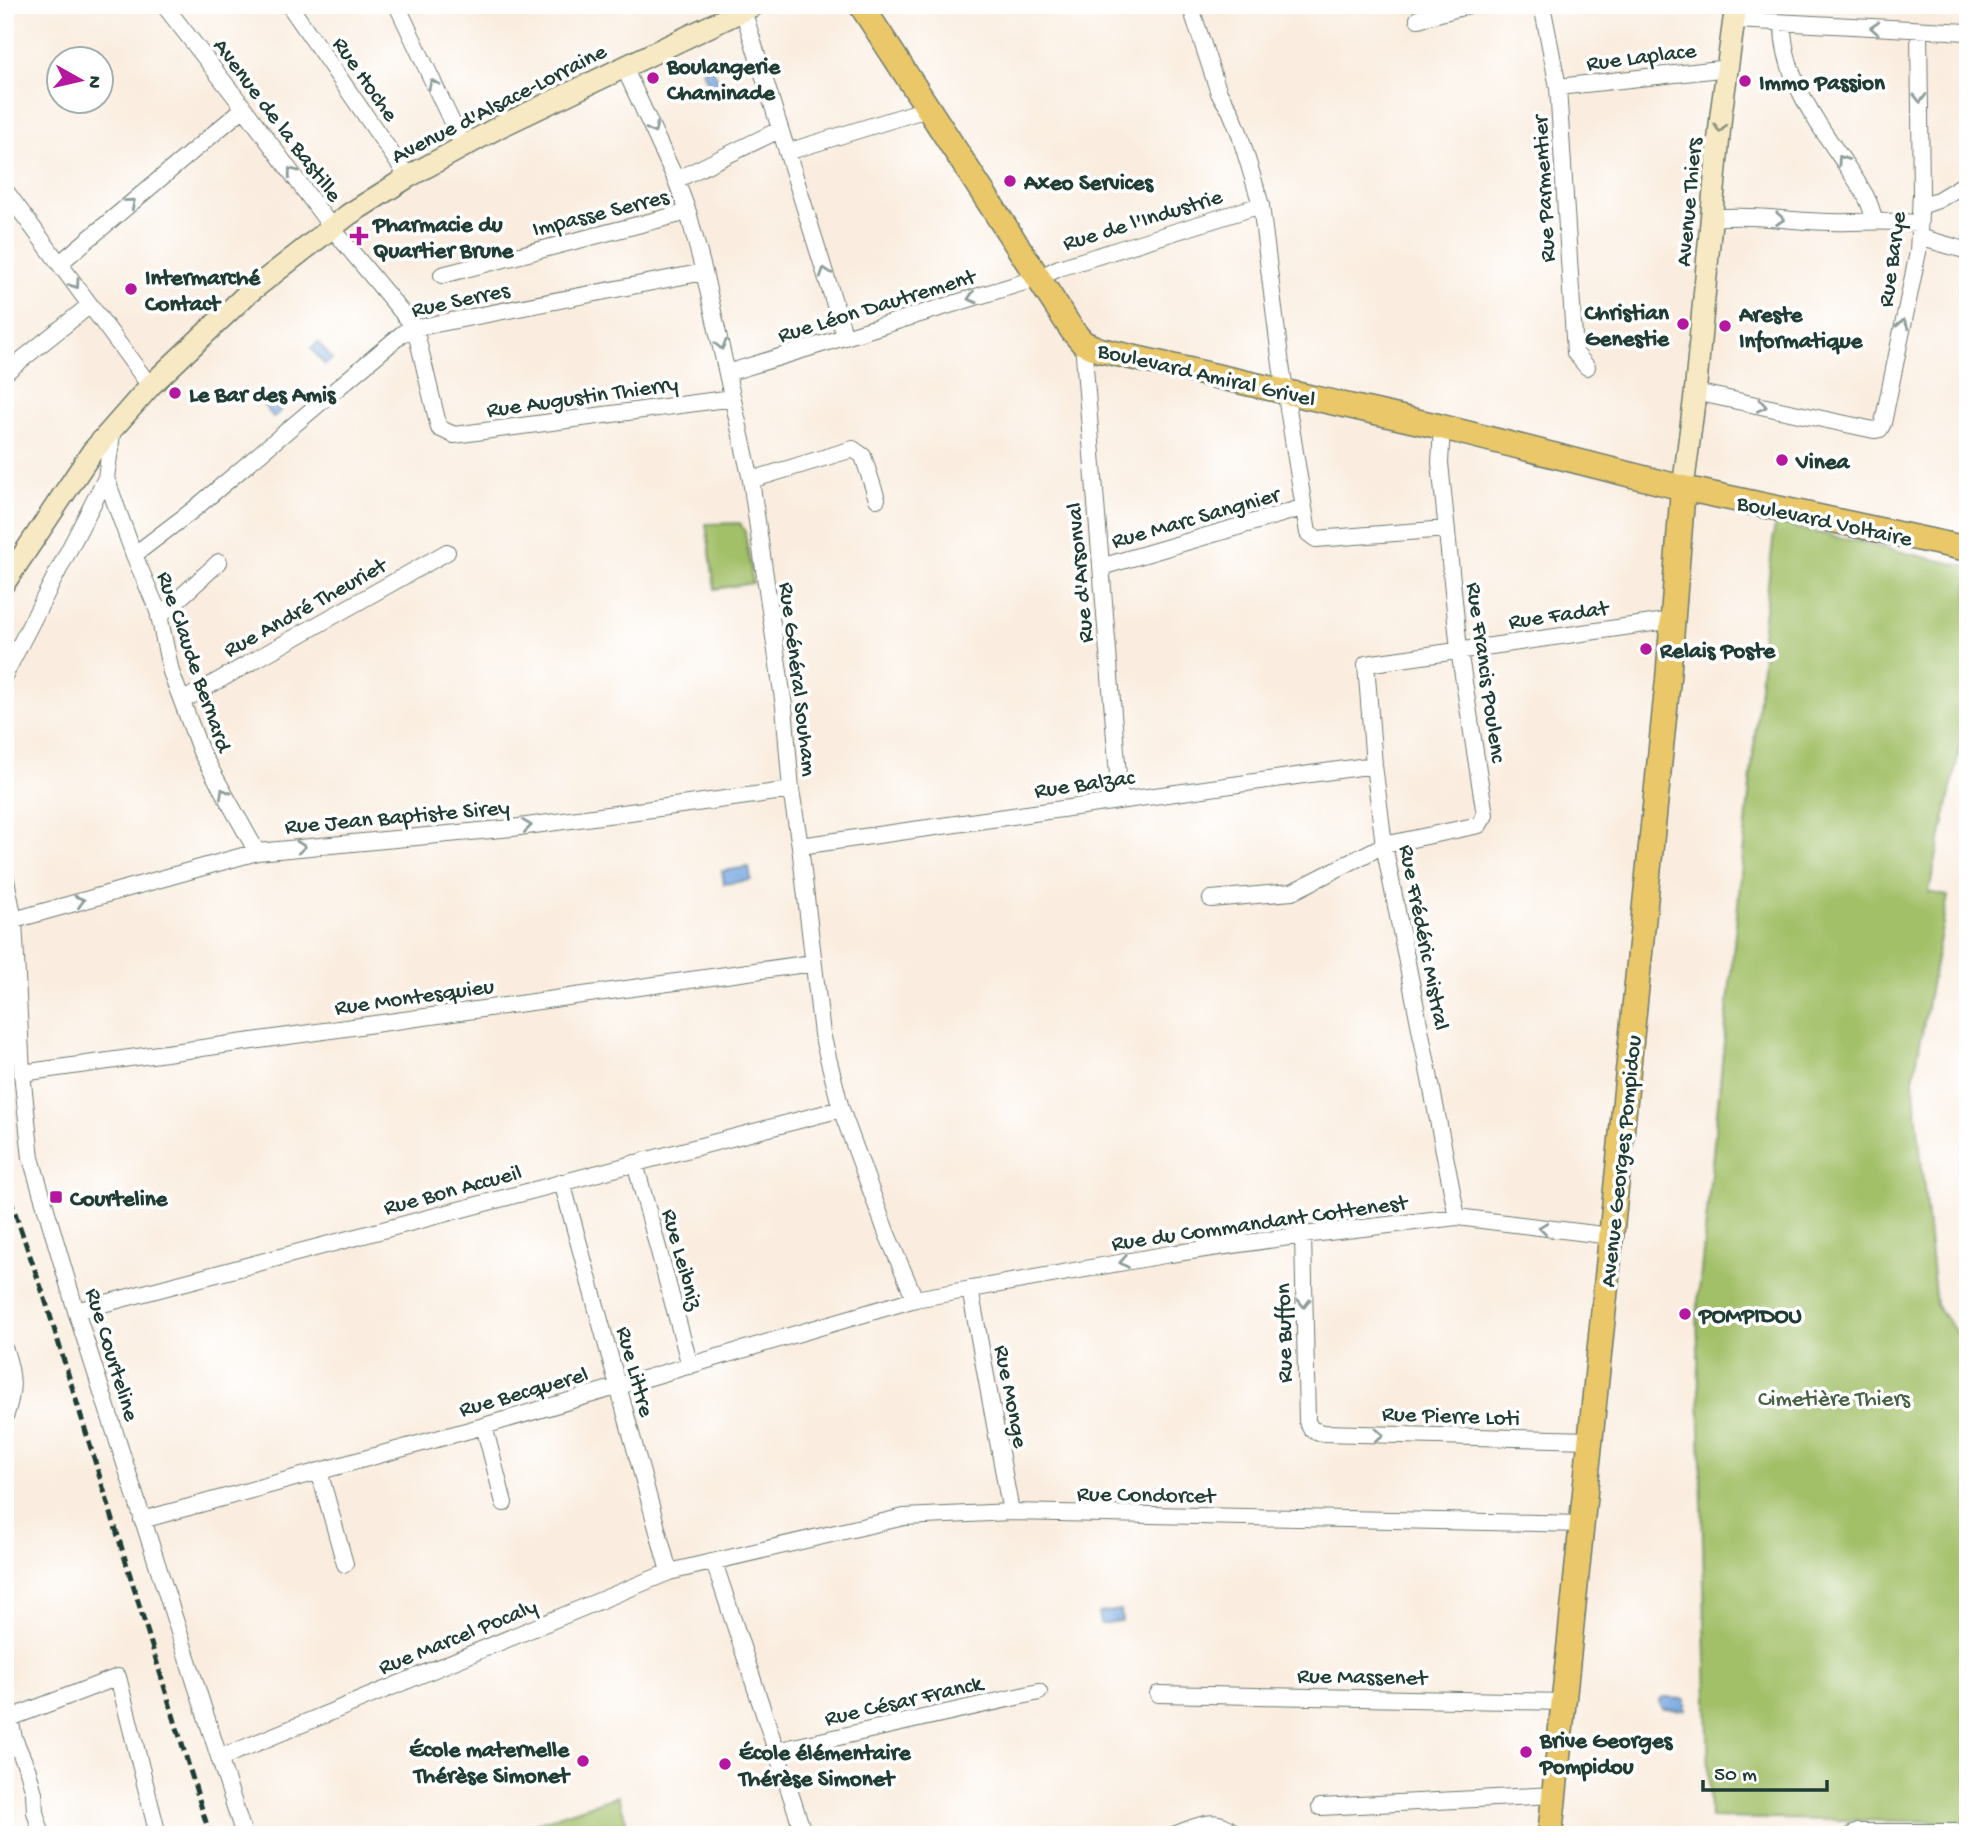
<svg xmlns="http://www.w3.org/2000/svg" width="1973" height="1840" font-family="'Gochi Hand',sans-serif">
<rect width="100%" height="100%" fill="#fff"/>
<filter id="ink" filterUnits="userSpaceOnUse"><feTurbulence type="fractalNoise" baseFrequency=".0143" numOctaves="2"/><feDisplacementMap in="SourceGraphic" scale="14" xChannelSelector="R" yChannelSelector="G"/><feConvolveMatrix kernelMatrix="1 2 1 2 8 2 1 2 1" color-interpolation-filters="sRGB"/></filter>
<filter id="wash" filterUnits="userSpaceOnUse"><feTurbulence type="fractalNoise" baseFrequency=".00686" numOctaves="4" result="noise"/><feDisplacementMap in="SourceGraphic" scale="28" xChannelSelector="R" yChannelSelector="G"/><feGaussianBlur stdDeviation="1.57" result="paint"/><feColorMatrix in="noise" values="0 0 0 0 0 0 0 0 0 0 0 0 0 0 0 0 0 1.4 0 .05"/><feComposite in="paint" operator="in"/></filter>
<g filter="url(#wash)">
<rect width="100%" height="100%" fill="#faeddf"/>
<path fill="#a2c068" stroke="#607e4e" stroke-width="2" d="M 740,523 L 745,532 L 753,583 L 715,589 L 706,524 Z
M 1775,523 L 1968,567 L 1968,709 L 1929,892 L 1948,896 L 1913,1080 L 1936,1305 L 1968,1348 L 1968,1822 L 1710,1818 L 1697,1311 L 1764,646 L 1761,645 Z
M 618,1796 L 631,1835 L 500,1835 Z"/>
<path fill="#75a5df" stroke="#4a718a" stroke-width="2" d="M 711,66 L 720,84 L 711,88 L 702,70 Z
M 318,342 L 332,359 L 325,365 L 311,348 Z
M 267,394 L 281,411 L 273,417 L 259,399 Z
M 749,867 L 751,880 L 724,884 L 722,871 Z
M 1121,1610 L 1122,1621 L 1100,1624 L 1098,1613 Z
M 1663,1698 L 1685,1699 L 1685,1710 L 1663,1709 L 1659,1702 Z"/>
</g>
<g filter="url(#ink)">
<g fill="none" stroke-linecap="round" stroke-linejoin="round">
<defs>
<path id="minor" d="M 164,5 L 244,108 L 332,228 L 415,328 L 439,428 L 454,435 L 733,398
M 289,5 L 408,177
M 397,5 L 463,146
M 1190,5 L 1219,93 L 1230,110 L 1239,132 L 1261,205 L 1281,365 L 1308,533 L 1316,539 L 1447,529
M 1542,5 L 1558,87 L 1575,353 L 1587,367
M 743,10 L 845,337
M 1418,19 L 1470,5
M 1735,20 L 1968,32
M 1783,23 C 1782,74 1816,122 1844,162 C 1856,181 1870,197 1874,220
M 624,67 L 676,180 L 688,212 L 704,272 L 751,480 L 784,706 L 791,790 L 800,846 L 822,1034 L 841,1109 L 887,1234 L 915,1299
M 1558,87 L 1729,68
M 787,152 L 930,108
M 676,180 L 779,130
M 5,190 L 150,386
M 1921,206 L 1938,200 L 1968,182
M 1712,218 C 1758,213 1803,224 1849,222 C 1873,221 1895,221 1920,223
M 1919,237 L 1968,251
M 60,263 L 244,108
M 442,275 L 688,212
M 1083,343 L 1120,800
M 5,373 L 90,305
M 727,373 L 1038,278 L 1059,268 L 1261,205
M 1695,392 L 1874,430 L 1880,429 L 1883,423 L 1918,252 L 1921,193 L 1919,30
M 106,478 L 134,555 L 158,611 L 171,672 L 201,752 L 257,852
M 751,480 L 853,449 L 863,456 L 877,499
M 134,555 L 193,510 L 403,333 L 415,328 L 704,272
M 1101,567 L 1302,508
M 159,617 L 219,562
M 5,674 L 106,478 L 113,427
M 182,701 L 447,552
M 800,846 L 1374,765
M 5,875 L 14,920 L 22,1073 L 31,1158 L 76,1311 L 244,1835
M 1211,899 L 1292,892 L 1384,845 L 1479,825 L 1485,815 L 1459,650 L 1440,463 L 1442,427
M 14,920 L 257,852 L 512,828 L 791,790
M 22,1073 L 813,963
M 635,1163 L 690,1366
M 562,1182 L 669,1572
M 1457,1217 L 1384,845 L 1374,765 L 1366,664 L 1673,620
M 1303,1235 L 1307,1421 L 1311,1429 L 1322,1433 L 1590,1440
M 970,1289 L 1011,1512
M 76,1311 L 841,1109
M 5,1350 C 14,1377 14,1391 5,1417
M 484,1426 L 504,1503
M 319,1471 L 345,1564
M 142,1520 L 484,1426 L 915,1299 L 1170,1254 L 1303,1235 L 1457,1217 L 1611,1236
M 714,1562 L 804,1835
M 5,1694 L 14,1738 L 28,1771 L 34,1793 L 35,1812 L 42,1835
M 1158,1694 L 1565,1702
M 5,1720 L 118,1677 L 158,1835
M 776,1751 L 1039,1692
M 220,1758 L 669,1572 L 904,1517 L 1011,1512 L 1583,1524
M 1320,1807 L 1554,1795
M 1173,1835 C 1197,1827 1216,1813 1236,1835
M 1851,1835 L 1858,1832 L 1968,1832"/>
<path id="secondary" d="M 1683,488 L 1695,395 L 1721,114 L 1736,5
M 5,582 L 92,452 L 150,386 L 247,294 L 348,215 L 408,177 L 499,127 L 754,5"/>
<path id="primary" d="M 861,5 L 1072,330 L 1083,343 L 1100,350 L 1442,427 L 1683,488 L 1968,549
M 1550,1835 L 1668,679 L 1683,488"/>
</defs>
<use href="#minor" stroke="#6c7b70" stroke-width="18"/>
<use href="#secondary" stroke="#6c7b70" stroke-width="24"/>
<use href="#primary" stroke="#6c7b70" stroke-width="27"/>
<use href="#minor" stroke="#fff" stroke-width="16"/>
<use href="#secondary" stroke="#f7e9c3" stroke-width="21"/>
<use href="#primary" stroke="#eac769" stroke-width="24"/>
<path stroke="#1f3d34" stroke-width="5" stroke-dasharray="10 5" stroke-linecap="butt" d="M 5,1184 L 45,1299 L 210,1835"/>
</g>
<defs><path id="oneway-chevron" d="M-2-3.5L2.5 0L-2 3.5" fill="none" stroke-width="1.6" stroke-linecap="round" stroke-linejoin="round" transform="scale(1.75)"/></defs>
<g stroke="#8f9e9a">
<use href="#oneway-chevron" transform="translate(1875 28) rotate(-177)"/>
<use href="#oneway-chevron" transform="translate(433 84) rotate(-115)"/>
<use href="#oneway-chevron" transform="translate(1920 98) rotate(89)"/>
<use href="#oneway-chevron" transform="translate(653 129) rotate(65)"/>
<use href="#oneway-chevron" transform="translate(1842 160) rotate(-124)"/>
<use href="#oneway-chevron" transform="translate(292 172) rotate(-127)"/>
<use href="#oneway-chevron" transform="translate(131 203) rotate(-40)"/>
<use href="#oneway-chevron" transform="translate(1780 219) rotate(3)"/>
<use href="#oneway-chevron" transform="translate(825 272) rotate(-108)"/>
<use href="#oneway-chevron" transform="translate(75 284) rotate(55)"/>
<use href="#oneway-chevron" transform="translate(972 298) rotate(163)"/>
<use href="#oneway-chevron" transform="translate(1903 324) rotate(-78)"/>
<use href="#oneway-chevron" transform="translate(721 345) rotate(77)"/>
<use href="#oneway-chevron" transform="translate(1762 406) rotate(12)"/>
<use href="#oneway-chevron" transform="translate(224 793) rotate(-119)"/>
<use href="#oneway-chevron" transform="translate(527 826) rotate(-7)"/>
<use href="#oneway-chevron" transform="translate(301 847) rotate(-5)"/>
<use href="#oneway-chevron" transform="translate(80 901) rotate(-16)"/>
<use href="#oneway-chevron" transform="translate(1543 1228) rotate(-173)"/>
<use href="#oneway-chevron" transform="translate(1124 1262) rotate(170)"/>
<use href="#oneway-chevron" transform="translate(1304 1303) rotate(89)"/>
<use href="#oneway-chevron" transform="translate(1379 1435) rotate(2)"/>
</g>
<use stroke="#8b937c" href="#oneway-chevron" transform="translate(1720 128) rotate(96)"/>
</g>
<g fill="#b5179e" stroke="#fff" stroke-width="2.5">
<circle cx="653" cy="78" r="7"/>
<circle cx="1745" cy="81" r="7"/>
<circle cx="1010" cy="181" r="7"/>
<path d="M355.5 225.5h7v7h7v7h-7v7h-7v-7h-7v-7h7z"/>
<circle cx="131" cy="289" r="7"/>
<circle cx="1683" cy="324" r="7"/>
<circle cx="1725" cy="326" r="7"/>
<circle cx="175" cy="393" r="7"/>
<circle cx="1782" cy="460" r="7"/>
<circle cx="1646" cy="649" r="7"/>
<rect x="49" y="1190" width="14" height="14" rx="3.5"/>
<circle cx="1685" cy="1314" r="7"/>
<circle cx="1526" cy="1752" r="7"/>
<circle cx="583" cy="1761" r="7"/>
<circle cx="725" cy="1764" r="7"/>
</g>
<g text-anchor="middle" stroke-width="7" stroke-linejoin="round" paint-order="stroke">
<g font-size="23" fill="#1f3d34" stroke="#fff">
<text transform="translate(1641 55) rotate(-7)" y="8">Rue Laplace</text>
<text transform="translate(367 78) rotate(55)" y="8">Rue Hoche</text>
<text transform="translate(498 102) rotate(-27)" y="8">Avenue d'Alsace-Lorraine</text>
<text transform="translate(279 119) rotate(53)" y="8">Avenue de la Bastille</text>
<text transform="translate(1542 189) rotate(-93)" y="8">Rue Parmentier</text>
<text transform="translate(1687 202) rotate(-85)" y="8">Avenue Thiers</text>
<text transform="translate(600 211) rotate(-14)" y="8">Impasse Serres</text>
<text transform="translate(1142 218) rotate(-17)" y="8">Rue de l'Industrie</text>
<text transform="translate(1890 259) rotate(-82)" y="8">Rue Barye</text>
<text transform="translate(460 298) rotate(-12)" y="8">Rue Serres</text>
<text transform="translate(876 304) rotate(-17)" y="8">Rue Léon Dautrement</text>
<text transform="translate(1207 373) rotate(13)" y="8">Boulevard Amiral Grivel</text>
<text transform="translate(582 395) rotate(-8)" y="8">Rue Augustin Thierry</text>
<text transform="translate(1195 516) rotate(-16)" y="8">Rue Marc Sangnier</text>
<text transform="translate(1825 519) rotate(12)" y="8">Boulevard Voltaire</text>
<text transform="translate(1078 573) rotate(-95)" y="8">Rue d'Arsonval</text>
<text transform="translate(304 606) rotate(-29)" y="8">Rue André Theuriet</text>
<text transform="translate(1558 613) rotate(-8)" y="8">Rue Fadat</text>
<text transform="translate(196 661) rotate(71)" y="8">Rue Claude Bernard</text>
<text transform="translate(1488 672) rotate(82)" y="8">Rue Francis Poulenc</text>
<text transform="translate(800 679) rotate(83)" y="8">Rue Général Souham</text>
<text transform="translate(1084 782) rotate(-8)" y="8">Rue Balzac</text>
<text transform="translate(397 815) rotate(-5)" y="8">Rue Jean Baptiste Sirey</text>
<text transform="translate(1426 937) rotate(79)" y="8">Rue Frédéric Mistral</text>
<text transform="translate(414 995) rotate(-8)" y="8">Rue Montesquieu</text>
<text transform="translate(1619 1161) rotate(-84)" y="8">Avenue Georges Pompidou</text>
<text transform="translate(452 1188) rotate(-15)" y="8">Rue Bon Accueil</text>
<text transform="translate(1259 1221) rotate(-8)" y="8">Rue du Commandant Cottenest</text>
<text transform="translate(684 1259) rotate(75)" y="8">Rue Leibniz</text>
<text transform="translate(1282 1333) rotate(-91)" y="8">Rue Buffon</text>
<text transform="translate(114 1354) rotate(73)" y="8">Rue Courteline</text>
<text transform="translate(637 1371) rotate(75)" y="8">Rue Littre</text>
<text transform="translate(523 1390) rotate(-16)" y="8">Rue Becquerel</text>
<text transform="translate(1013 1396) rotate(79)" y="8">Rue Monge</text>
<text transform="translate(1451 1414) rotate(2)" y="8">Rue Pierre Loti</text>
<text transform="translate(1146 1493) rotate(1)" y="8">Rue Condorcet</text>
<text transform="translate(457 1635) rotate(-22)" y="8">Rue Marcel Pocaly</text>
<text transform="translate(1362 1675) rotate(1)" y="8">Rue Massenet</text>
<text transform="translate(903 1699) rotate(-13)" y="8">Rue César Franck</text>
</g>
<g font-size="23" font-weight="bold" fill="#1f3d34" stroke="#fff" text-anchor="start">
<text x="667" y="73">Boulangerie<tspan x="667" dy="26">Chaminade</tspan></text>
<text x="1759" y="89">Immo Passion</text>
<text x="1024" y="189">Axeo Services</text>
<text x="373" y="231">Pharmacie du<tspan x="373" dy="26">Quartier Brune</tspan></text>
<text x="145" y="284">Intermarché<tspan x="145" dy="26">Contact</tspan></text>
<text x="1669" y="319" text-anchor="end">Christian<tspan x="1669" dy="26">Genestie</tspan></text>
<text x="1739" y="321">Areste<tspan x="1739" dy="26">Informatique</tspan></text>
<text x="189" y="401">Le Bar des Amis</text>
<text x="1796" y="468">Vinea</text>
<text x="1660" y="657">Relais Poste</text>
<text x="70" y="1205">Courteline</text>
<text x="1699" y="1322">POMPIDOU</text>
<text x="1540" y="1747">Brive Georges<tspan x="1540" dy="26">Pompidou</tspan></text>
<text x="569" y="1756" text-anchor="end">École maternelle<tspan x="569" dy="26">Thérèse Simonet</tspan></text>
<text x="739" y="1759">École élémentaire<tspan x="739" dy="26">Thérèse Simonet</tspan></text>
</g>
<g font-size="23" fill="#466444" stroke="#fff">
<text x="1834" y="1405">Cimetière Thiers</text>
</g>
</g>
<rect width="1973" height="1840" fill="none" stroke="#fff" stroke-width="28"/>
<g transform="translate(80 80) rotate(98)"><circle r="33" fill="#ffffff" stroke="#a5b1ae" stroke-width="2"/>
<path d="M0-5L12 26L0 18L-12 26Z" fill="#b5179e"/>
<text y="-10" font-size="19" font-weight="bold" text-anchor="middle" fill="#1f3d34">N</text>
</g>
<path d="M1703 1780v10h124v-10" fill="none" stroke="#1f3d34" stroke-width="3.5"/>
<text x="1714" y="1780" font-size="21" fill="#1f3d34" stroke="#ffffff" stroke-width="5" paint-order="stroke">50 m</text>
</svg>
